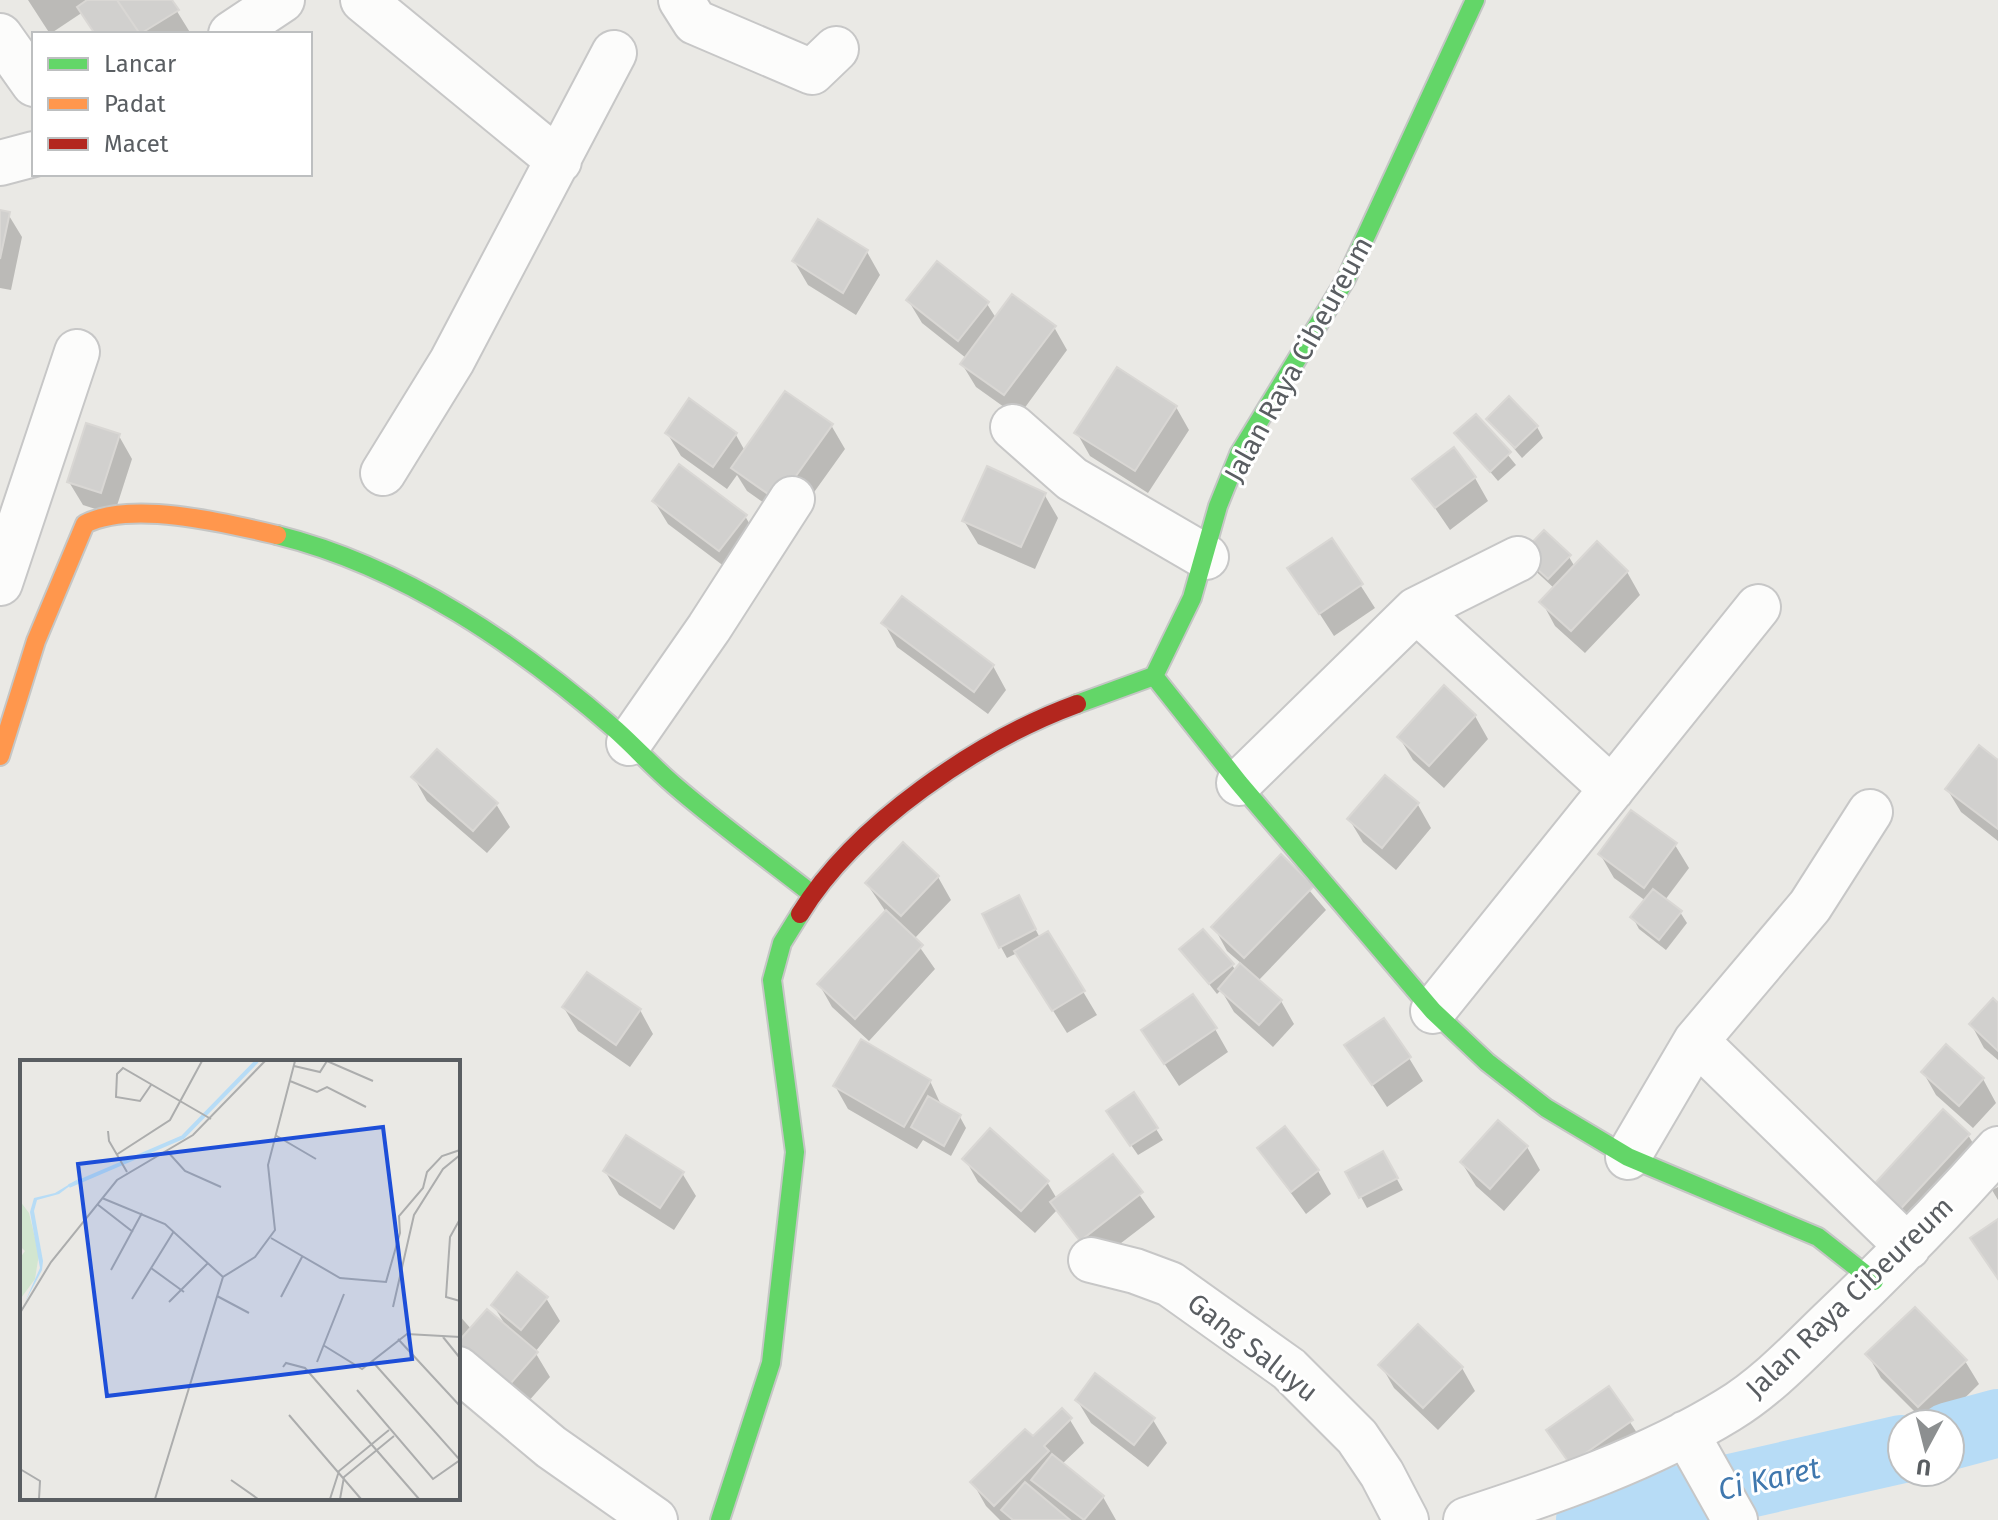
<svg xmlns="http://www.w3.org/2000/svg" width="1998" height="1520" font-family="'Fira Sans',sans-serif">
<rect width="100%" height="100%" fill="#eae9e5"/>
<path fill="#0003" d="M 28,0 L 170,0 L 191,34 L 95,34 L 83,12 L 50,34 Z
M 0,212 L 8,214 L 22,237 L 11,290 L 0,288 Z
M 867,252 L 880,275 L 856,315 L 808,285 L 794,261 Z
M 908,300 L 987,304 L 996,318 L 1054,327 L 1067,350 L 1018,417 L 976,387 L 962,364 L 966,358 L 922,323 Z
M 690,401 L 736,435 L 745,451 L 831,425 L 845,449 L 792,523 L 747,491 L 737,475 L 727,489 L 681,456 L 667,433 Z
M 1176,407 L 1189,430 L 1148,493 L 1090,456 L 1077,433 Z
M 1476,416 L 1516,465 L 1498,481 L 1457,433 Z
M 1489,419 L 1537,427 L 1543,438 L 1522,458 Z
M 119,436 L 132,459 L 114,515 L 83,505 L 69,482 Z
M 1475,478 L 1488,501 L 1450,530 L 1415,479 Z
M 1044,494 L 1058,518 L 1035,569 L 978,544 L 964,521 Z
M 654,501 L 745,516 L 759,540 L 733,573 L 668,524 Z
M 1332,541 L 1375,608 L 1334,636 L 1290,568 Z
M 1569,557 L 1575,567 L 1627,572 L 1640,595 L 1585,653 L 1555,626 L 1542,602 L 1555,589 L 1529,565 Z
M 884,623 L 993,666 L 1006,690 L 988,714 L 897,647 Z
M 1475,716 L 1488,739 L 1444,788 L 1413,760 L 1399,737 Z
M 1998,762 L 1998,841 L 1961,812 L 1947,789 Z
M 414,778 L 496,804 L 510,827 L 487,853 L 427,801 Z
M 1418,805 L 1431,828 L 1396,870 L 1363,842 L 1349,819 Z
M 903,845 L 938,877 L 951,900 L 914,939 L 935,969 L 869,1041 L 832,1007 L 819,984 L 886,912 L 867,884 Z
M 1675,845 L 1689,868 L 1665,900 L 1680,912 L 1687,923 L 1666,950 L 1639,929 L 1633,918 L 1646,901 L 1614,878 L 1600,854 Z
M 1281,857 L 1326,910 L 1258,981 L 1281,1001 L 1294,1024 L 1273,1047 L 1234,1012 L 1221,990 L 1217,994 L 1182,950 L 1232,965 L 1236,971 L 1242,964 L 1227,951 L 1214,927 Z
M 1025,909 L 1040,938 L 1048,933 L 1097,1015 L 1067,1033 L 1017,953 L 1007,958 L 1001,947 Z
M 1998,1006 L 1998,1060 L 1984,1048 L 1971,1024 Z
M 564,1008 L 640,1010 L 653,1034 L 630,1067 L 578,1031 Z
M 1215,1029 L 1228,1052 L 1179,1086 L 1143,1031 Z
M 1347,1046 L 1409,1058 L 1423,1081 L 1387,1107 Z
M 1923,1072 L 1983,1079 L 1996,1103 L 1973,1128 L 1936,1095 Z
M 930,1081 L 942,1107 L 960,1117 L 966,1128 L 951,1156 L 923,1140 L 917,1149 L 848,1109 L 835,1086 Z
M 1115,1122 L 1156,1129 L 1163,1140 L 1138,1155 Z
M 1968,1135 L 1982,1158 L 1909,1237 L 1884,1214 Z
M 1527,1147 L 1540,1170 L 1504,1211 L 1476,1186 L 1462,1163 Z
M 1259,1149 L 1318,1171 L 1331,1194 L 1306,1214 Z
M 1383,1154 L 1403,1190 L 1367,1208 L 1348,1173 Z
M 1112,1156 L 1155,1217 L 1095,1263 L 1057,1210 L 1035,1233 L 978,1182 L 965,1159 L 1047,1182 L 1057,1199 Z
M 605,1171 L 682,1173 L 696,1196 L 674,1230 L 619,1195 Z
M 1998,1187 L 1998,1200 L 1992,1190 Z
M 546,1298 L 560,1321 L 535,1352 L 550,1377 L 519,1412 L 458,1350 L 458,1314 L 472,1330 L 506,1326 L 493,1305 Z
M 1868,1355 L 1965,1361 L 1979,1384 L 1938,1424 L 1927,1424 L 1881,1378 Z
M 1381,1365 L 1462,1368 L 1475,1391 L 1438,1430 L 1394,1388 Z
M 1608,1389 L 1645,1445 L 1585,1486 L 1549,1431 Z
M 1077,1400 L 1153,1420 L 1167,1443 L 1148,1467 L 1091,1423 Z
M 1070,1420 L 1084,1443 L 1062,1464 L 1103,1497 L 1116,1520 L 1000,1520 L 986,1506 L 973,1483 L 1033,1439 Z"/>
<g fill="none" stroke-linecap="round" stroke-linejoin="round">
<path stroke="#b7dcf6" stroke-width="68" d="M 1950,1436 L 1998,1423
M 1590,1520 L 1902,1449"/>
</g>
<path fill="#d1d0ce" stroke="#d9d7d4" stroke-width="2" d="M 87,0 L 117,0 L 140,34 L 95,34 L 77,7 Z
M 117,0 L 172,0 L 179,10 L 140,34 Z
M 0,210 L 10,212 L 0,259 Z
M 818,219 L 868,250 L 843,293 L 792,261 Z
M 937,261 L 989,302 L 958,341 L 906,300 Z
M 1012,294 L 1056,326 L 1004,395 L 960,364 Z
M 1117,367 L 1177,406 L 1135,471 L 1074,433 Z
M 785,391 L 833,424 L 778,501 L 731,468 Z
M 1509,396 L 1538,426 L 1515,448 L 1486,419 Z
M 689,398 L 737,433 L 713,467 L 665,433 Z
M 1476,414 L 1511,452 L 1490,472 L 1454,433 Z
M 86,423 L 120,434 L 101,493 L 67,482 Z
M 1454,447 L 1476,477 L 1435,508 L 1412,479 Z
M 679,464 L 747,515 L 719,551 L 652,501 Z
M 987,466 L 1046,493 L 1021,547 L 962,521 Z
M 1544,530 L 1571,555 L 1548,579 L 1521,554 Z
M 1332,538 L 1363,584 L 1319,614 L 1287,568 Z
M 1597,541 L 1628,571 L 1571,631 L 1539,602 Z
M 902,596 L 994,665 L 974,692 L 881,623 Z
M 1444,685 L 1476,715 L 1429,766 L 1397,737 Z
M 1979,745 L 1998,760 L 1998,829 L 1945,789 Z
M 437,749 L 498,803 L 473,831 L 411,777 Z
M 1385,775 L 1419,803 L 1382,848 L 1347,819 Z
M 1631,810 L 1677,843 L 1644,888 L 1598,854 Z
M 903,842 L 939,876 L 901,916 L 865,883 Z
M 1281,854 L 1314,886 L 1244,958 L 1211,927 Z
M 1653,889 L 1682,911 L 1659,940 L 1630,917 Z
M 1019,895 L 1036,929 L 999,948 L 982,914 Z
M 886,910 L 923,945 L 855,1019 L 817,984 Z
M 1203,929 L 1234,964 L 1209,984 L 1179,949 Z
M 1048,931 L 1085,991 L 1052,1011 L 1014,951 Z
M 1240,963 L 1282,1000 L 1259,1025 L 1218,989 Z
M 587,972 L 641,1009 L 616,1045 L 562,1007 Z
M 1193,994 L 1217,1028 L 1164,1064 L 1141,1030 Z
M 1993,998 L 1998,1003 L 1998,1051 L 1969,1024 Z
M 1384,1018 L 1411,1057 L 1372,1085 L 1344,1045 Z
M 861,1039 L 931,1080 L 904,1127 L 833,1086 Z
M 1946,1044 L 1984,1078 L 1959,1106 L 1921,1072 Z
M 1134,1092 L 1158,1128 L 1130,1146 L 1106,1111 Z
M 928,1096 L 961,1115 L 944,1146 L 911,1127 Z
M 1943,1109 L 1970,1134 L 1895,1215 L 1868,1191 Z
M 1498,1120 L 1528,1146 L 1490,1189 L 1460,1162 Z
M 1285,1126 L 1319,1170 L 1291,1192 L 1257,1148 Z
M 990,1128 L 1049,1181 L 1021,1211 L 962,1159 Z
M 626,1135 L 684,1172 L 660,1208 L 603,1171 Z
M 1383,1151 L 1398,1178 L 1359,1198 L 1345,1172 Z
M 1113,1154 L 1143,1192 L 1080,1241 L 1050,1202 Z
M 1998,1219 L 1998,1279 L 1970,1238 Z
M 517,1272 L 548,1297 L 521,1330 L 491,1305 Z
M 1915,1307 L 1967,1360 L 1918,1407 L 1865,1354 Z
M 487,1309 L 538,1352 L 505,1390 L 458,1349 L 458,1342 Z
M 1418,1324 L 1463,1367 L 1423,1408 L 1378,1365 Z
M 1095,1373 L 1155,1418 L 1134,1445 L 1075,1400 Z
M 1609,1386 L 1633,1420 L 1570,1464 L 1546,1430 Z
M 1062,1408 L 1072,1418 L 1044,1446 L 1049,1451 L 994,1506 L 970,1482 L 1025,1429 L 1033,1436 Z
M 1052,1454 L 1104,1496 L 1084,1520 L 1031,1480 Z
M 1025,1482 L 1070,1520 L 1013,1520 L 1001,1510 Z"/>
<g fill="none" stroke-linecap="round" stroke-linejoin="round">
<defs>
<path id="street" d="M 363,0 L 559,161
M 681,0 L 695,22 L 812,72 L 836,49
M 231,34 L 282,0
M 0,36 L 34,84
M 0,163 L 34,154
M 1013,427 L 1072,479 L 1206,557
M 383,473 L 452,361 L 614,53
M 0,583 L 77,352
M 1416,610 L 1612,789
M 629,743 L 709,628 L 792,499
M 1239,783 L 1416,610 L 1518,559
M 1433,1011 L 1758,607
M 1696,1041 L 1908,1247
M 1628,1157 L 1696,1041 L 1810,906 L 1870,812
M 1091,1260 L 1135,1271 L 1170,1284 L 1289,1369 L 1357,1437 L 1382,1474 L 1406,1520
M 458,1369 L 551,1447 L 655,1520
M 1686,1433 L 1735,1520
M 1466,1520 C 1555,1491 1648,1459 1728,1410 C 1766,1387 1798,1353 1829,1323 C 1888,1267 1944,1210 1998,1149"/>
<path id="fast" d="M 277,535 C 405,567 518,645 616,730 C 636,748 654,768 674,785 C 718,823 766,858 812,894
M 1154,676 L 1239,783 L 1433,1011 L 1487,1062 L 1546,1108 L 1628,1157 L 1818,1237 L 1874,1281
M 1077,704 L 1154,676 L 1192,598 L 1218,506 L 1239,454 L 1346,279 L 1475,0
M 720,1520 L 771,1363 L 795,1152 L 772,980 L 782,943 L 800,914"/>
<path id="slow" d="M 0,756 L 36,641 L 85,524 C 132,500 226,523 277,535"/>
<path id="jam" d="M 800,914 C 855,824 979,740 1077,704"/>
</defs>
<use href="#street" stroke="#c7c7c7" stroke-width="48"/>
<use href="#fast" stroke="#c5c6c5" stroke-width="22"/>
<use href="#slow" stroke="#c5c6c5" stroke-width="22"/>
<use href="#jam" stroke="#c5c6c5" stroke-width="22"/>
<use href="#street" stroke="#fcfcfb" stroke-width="44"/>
<use href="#fast" stroke="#63d668" stroke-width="18"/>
<use href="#slow" stroke="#ff974d" stroke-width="18"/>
<use href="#jam" stroke="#b3261e" stroke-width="18"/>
</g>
<g text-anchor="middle" stroke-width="6" stroke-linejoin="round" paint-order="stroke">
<g font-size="28" fill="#5a5e62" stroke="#fff">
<text transform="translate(1298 359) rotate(-61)" y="10">Jalan Raya Cibeureum</text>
<text transform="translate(1849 1297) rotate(-44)" y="10">Jalan Raya Cibeureum</text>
<text transform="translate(1253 1347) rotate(38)" y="10">Gang Saluyu</text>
</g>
<g font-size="30" font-style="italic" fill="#4078ae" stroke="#fff">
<text transform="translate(1769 1479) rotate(-13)" y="10">Ci Karet</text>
</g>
</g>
<g transform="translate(20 1060)">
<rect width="440" height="440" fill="#eae9e5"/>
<path d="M 0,141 L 9,153 L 19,194 L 15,219 L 1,238 L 0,198 L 5,191 L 0,186 Z" fill="#d2e6d0"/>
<path d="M 63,116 L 39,134 L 17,140 L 14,151 L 23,201 L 22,210 L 5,242 L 20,208 L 10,152 L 14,138 L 35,133 Z" fill="#b7dcf6"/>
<path fill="none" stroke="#b7dcf6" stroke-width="4" d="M 49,126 L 163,77 L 237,1"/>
<path fill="none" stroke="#acadad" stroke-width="2" d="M 274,6 L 300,12 L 307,1 L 353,21M 270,21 L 297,32 L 307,27 L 346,47M 131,25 L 120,41 L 96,37 L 97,14 L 103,8 L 191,59M 88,71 L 89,81 L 107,112M 255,75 L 296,99M 147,91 L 165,111 L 201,127M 96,95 L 150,60 L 182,1M 82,138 L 145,164 L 203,217M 77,144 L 113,172M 440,159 L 430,177 L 426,237 L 440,241M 251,178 L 320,218 L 366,222 L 380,173 L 379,156 L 403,128 L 407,112 L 422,96 L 440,90M 131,208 L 164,232M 91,210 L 122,153M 197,236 L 229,253M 261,237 L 282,197M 112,239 L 154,171M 149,242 L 188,203M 373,247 L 394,155 L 423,109 L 440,95M 0,253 L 31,202 L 97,120 L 173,75 L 245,1M 423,277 L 440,298M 378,279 L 440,346M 303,285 L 342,309 L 387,274 L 440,277M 297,302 L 324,234M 263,307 L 266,303 L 285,308 L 399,439M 337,330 L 413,419 L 440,400 L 352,301M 269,355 L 341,439M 0,409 L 20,421 L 19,439M 211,420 L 238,439M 135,439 L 203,217 L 235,197 L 255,170 L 248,105 L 275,1M 310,439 L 319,411 L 369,370M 320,439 L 324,417 L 374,376"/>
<path fill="#1d4ed8" fill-opacity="0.15" stroke="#1d4ed8" stroke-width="4" d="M 363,67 L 392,299 L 87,336 L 58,104 Z"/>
<rect width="440" height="440" fill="none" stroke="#5a5e62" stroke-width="4"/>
</g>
<rect x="32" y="32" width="280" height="144" fill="#ffffff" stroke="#bdbfc0" stroke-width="2"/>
<rect x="48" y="58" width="40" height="12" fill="#63d668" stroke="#bdbfc0" stroke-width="2"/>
<text x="104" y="72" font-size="24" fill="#5a5e62">Lancar</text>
<rect x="48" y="98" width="40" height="12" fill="#ff974d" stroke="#bdbfc0" stroke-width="2"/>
<text x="104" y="112" font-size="24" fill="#5a5e62">Padat</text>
<rect x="48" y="138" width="40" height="12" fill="#b3261e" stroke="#bdbfc0" stroke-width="2"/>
<text x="104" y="152" font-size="24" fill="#5a5e62">Macet</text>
<g transform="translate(1926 1448) rotate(187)"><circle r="38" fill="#ffffff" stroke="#bdbfc0" stroke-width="2"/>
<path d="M0-6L14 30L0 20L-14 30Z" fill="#8c8f90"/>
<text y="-12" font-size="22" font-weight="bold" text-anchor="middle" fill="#5a5e62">U</text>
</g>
</svg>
